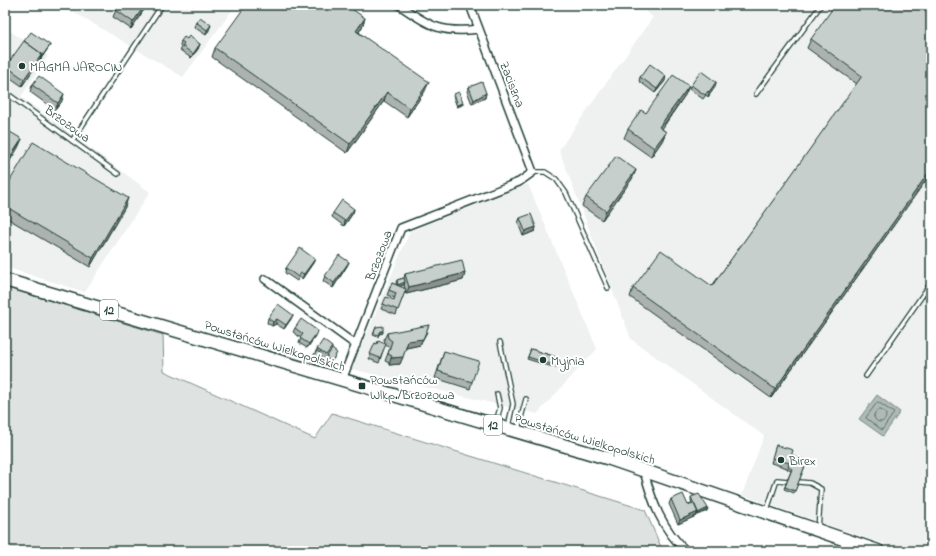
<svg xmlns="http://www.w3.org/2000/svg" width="936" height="556" font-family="'Indie Flower',sans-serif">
<rect width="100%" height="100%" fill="#fff"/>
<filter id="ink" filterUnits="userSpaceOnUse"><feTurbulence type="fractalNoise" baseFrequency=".025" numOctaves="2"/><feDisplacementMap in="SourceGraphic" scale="8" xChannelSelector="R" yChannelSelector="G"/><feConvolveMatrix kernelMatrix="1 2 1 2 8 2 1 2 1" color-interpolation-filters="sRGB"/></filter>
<g filter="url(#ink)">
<path fill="#eef1f0" d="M 62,5 L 236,5 L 183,77 Z
M 637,5 L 931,5 L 931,551 L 904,551 L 742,495 L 764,436 L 631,339 L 559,150 L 653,17 Z
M 5,28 L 48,56 L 21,97 L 150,192 L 85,292 L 5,267 Z
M 528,184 L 597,349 L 537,414 L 352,369 L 410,231 Z"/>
<path fill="#dee3e2" stroke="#7e908b" d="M 5,287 L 163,335 L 164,371 L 315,439 L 332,413 L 645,510 L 661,547 L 668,551 L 5,551 Z"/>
<path fill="#afbab7" stroke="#758883" d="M 877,395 L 900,412 L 883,436 L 859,419 Z"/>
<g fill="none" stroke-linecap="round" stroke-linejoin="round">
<path stroke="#596f68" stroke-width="1" d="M 878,402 L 894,413 L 882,430 L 866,418 Z
M874 416a6 6 0 1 1 12 0a6 6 0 1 1-12 0Z"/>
<defs>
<path id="service" d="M 5,92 L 118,174
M 756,94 L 821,5
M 72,141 L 162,5
M 533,172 L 545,172 L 556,179 L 566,193 L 608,288
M 500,342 L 513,404 L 508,427
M 866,376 L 931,283
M 496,422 L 500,408 L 497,394
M 518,429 L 526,399
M 767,510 L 777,480 L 810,483 L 821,489 L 818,529"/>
<path id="minor" d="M 399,5 C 429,26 442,34 479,29
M 265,279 L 356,345
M 342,380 L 401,228 L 519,182 L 533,172 L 470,5
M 644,471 C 652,502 662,529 686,551"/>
<path id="primary" d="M 5,280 L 610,459 L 878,551"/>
</defs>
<use href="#service" stroke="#1f3d34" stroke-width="6"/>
<use href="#minor" stroke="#1f3d34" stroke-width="10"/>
<use href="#primary" stroke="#1f3d34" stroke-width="15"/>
<use href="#service" stroke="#fff" stroke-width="3.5"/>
<use href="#minor" stroke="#fff" stroke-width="7"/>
<use href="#primary" stroke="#fff" stroke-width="12"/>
</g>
<path fill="#abb2af" stroke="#1f3d34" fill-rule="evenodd" d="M 147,5 L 131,29 L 113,17 L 116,10 Z
M 931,9 L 931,173 L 771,398 L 630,297 L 633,288 L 712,286 L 857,84 L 807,48 L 811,39 Z
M 365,18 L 362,27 L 359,32 L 425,91 L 407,117 L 384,101 L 347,153 L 212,57 L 215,48 Z
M 196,22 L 209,30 L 206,35 L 194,27 Z
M 187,39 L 200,44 L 198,49 L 191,58 L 180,50 L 181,47 L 180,45 L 181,41 Z
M 50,45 L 49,47 L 22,86 L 5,74 L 5,68 L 6,66 Z
M 640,77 L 665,81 L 655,93 L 639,81 Z
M 716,82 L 715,87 L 708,97 L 706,95 L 703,99 L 689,89 L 691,85 Z
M 32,85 L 62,101 L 55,110 L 30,92 Z
M 689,86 L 685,95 L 662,129 L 666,132 L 662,141 L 651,157 L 624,138 L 628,129 L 646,113 Z
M 469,87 L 486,93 L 485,98 L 472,104 L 467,91 Z
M 454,94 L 463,103 L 462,105 L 457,107 L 453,96 Z
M 636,170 L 632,179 L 602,220 L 582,206 L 586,197 Z
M 5,189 L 125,207 L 90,267 L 5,217 Z
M 354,209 L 353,213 L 344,226 L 332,217 L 333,213 Z
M 520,218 L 536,227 L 535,231 L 523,236 L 518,223 Z
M 315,259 L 313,263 L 302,279 L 299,277 L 297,281 L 285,273 L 286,268 Z
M 349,262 L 347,266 L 333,288 L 323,281 L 325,276 Z
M 465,273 L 463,280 L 406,294 L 405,291 L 396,315 L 381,309 L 383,304 L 394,300 L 395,298 L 387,295 L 392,283 L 397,285 L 396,282 L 397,280 L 404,278 L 405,274 ZM 404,285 L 405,289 L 399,286 Z
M 268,318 L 291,319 L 284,329 L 276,324 L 272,326 L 267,323 Z
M 376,327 L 383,333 L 379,334 L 378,337 L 373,335 Z
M 295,328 L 316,336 L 307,348 L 299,343 L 301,338 L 293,332 Z
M 427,332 L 420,345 L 406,348 L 400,364 L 389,365 L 389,363 L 385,361 L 390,348 L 385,345 L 379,363 L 369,359 L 375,343 L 377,344 L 385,343 L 384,339 L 387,333 Z
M 332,347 L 332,349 L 336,355 L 330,364 L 319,356 L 314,363 L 311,361 L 317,349 Z
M 531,349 L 559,358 L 556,368 L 527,359 Z
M 444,351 L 472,382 L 470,389 L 435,378 Z
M 776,445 L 792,455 L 807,461 L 794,493 L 784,489 L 791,471 L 787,469 L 787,468 L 771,463 Z
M 691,497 L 707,511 L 697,515 L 697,514 L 696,516 L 678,524 L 669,504 L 671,499 L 688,505 L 692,504 L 691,500 Z"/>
<path fill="#8b918f" stroke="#1f3d34" d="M 145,5 L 147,5 L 131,29 L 133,22 Z
M 365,18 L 362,27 L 353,40 L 356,31 Z
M 211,25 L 209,30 L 206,35 L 207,30 Z
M 200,44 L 198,49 L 191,58 L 193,54 Z
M 50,45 L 49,47 L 40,60 L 41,58 Z
M 42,54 L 40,60 L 22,86 L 24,79 Z
M 666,76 L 665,81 L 655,93 L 657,89 Z
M 429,82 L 425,91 L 407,117 L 410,109 Z
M 716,82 L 715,87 L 708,97 L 709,92 Z
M 689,86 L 685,95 L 656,136 L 659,127 Z
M 387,92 L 384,101 L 347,153 L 350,144 Z
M 486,93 L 485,98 L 472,104 L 474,100 Z
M 64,94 L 62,101 L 55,110 L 58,103 Z
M 463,103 L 462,105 L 457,107 L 458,105 Z
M 666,132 L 662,141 L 651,157 L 654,148 Z
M 22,139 L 18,148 L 5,169 L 5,165 Z
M 931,169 L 931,173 L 771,398 L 775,389 Z
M 636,170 L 632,179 L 602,220 L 606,211 Z
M 128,198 L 125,207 L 90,267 L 93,258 Z
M 354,209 L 353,213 L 344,226 L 345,221 Z
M 536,227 L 535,231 L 523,236 L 525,231 Z
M 315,259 L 313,263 L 302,279 L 304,274 Z
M 349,262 L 347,266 L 333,288 L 334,283 Z
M 465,273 L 463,280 L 406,294 L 409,287 Z
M 405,282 L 404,285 L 398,287 L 398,285 Z
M 293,315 L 291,319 L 284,329 L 286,325 Z
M 277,319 L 276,324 L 272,326 L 273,322 Z
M 429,325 L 420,345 L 406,348 L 408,341 Z
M 318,331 L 316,336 L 307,348 L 309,344 Z
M 380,331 L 383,331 L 383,333 L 379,334 Z
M 403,357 L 400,364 L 389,365 L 391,358 Z
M 708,508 L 707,511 L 697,515 L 698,513 Z
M 698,512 L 696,516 L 678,524 L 680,520 Z"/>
<path fill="#c7cfcc" stroke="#1f3d34" d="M 119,5 L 145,5 L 133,22 L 116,10 Z
M 246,5 L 346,5 L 365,18 L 356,31 L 429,82 L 410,109 L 387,92 L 350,144 L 215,48 Z
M 835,5 L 925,5 L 931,9 L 931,169 L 775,389 L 633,288 L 661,250 L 712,286 L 862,76 L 811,39 Z
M 200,17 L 211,25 L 207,30 L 196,22 Z
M 31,32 L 50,45 L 41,58 L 42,54 L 24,41 Z
M 189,36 L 200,44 L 193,54 L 182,46 L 184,43 L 181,41 L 184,37 L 187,39 Z
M 24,41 L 42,54 L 24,79 L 6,66 Z
M 650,64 L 666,76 L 657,89 L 640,77 Z
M 701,71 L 716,82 L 709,92 L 708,91 L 705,95 L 691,85 Z
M 673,75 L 689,86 L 659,127 L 666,132 L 654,148 L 628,129 L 641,110 L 646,113 Z
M 39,76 L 64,94 L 58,103 L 32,85 Z
M 482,82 L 486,93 L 474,100 L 469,87 Z
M 459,92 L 463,103 L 458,105 L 454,94 Z
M 5,129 L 22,139 L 5,165 Z
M 33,142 L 128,198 L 93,258 L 5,206 L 5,189 Z
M 616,156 L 636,170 L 606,211 L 586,197 Z
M 342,200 L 354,209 L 345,221 L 333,213 Z
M 531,214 L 536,227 L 525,231 L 520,218 Z
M 300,248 L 315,259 L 304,274 L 301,273 L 298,277 L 286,268 Z
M 339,255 L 349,262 L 334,283 L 325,276 Z
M 462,260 L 465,273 L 409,287 L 405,274 Z
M 404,278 L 405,282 L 398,285 L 397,280 Z
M 392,283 L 406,289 L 398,310 L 383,304 L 386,297 L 394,300 L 396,293 L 389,290 Z
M 278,304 L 293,315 L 286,325 L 277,319 L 273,322 L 268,318 Z
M 301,319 L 318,331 L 309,344 L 300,338 L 303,334 L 295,328 Z
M 429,325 L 423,339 L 408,341 L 403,357 L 391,358 L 392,356 L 388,354 L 392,341 L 388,338 L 387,333 Z
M 383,326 L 383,331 L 380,331 L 378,335 L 374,333 L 376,327 Z
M 323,340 L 332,347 L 326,355 L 317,349 Z
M 378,341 L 386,344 L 380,358 L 370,354 L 375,343 L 377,344 Z
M 332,349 L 337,353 L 331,362 L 326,358 Z
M 531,349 L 559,358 L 557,366 L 528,357 Z
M 317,351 L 320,353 L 315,360 L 312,358 Z
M 444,351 L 479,361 L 472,382 L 438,371 Z
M 776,445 L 793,450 L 789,463 L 772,458 Z
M 792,455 L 807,461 L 795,491 L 785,487 L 792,469 L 788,467 Z
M 683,494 L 688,505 L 694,503 L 698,512 L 680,520 L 671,499 Z
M 699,494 L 708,508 L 698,513 L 691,497 Z"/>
</g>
<g fill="#1f3d34" stroke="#fff" stroke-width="1.5">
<circle cx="22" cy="66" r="4"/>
<circle cx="543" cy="360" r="4"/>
<rect x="358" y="382" width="8" height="8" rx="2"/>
<circle cx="781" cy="460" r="4"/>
</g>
<g text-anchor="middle" stroke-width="4" stroke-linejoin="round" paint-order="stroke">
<g fill="#fff" stroke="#627771" stroke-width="1">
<rect x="100" y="300" width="18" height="20" rx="3"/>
<rect x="484" y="415" width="18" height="20" rx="3"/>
</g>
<g font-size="12" font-weight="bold" fill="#1f3d34">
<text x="109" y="314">12</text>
<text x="493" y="429">12</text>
</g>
<g font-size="13" fill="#1f3d34" stroke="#fff" text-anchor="start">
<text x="30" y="71">MAGMA JAROCIN</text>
<text x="551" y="365">Myjnia</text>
<text x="370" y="384">Powstańców<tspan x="370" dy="15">Wlkp./Brzozowa</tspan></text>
<text x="789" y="465">Birex</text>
</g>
<g font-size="13" fill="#1f3d34" stroke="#fff">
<text transform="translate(513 84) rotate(69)" y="5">Zaciszna</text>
<text transform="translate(68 123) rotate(36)" y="5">Brzozowa</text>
<text transform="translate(378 255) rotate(-69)" y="5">Brzozowa</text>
<text transform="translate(275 345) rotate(17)" y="5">Powstańców Wielkopolskich</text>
<text transform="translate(585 438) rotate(17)" y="5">Powstańców Wielkopolskich</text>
</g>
</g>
<rect width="936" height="556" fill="none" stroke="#fff" stroke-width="20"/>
<rect x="10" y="10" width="916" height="536" fill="none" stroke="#1f3d34" stroke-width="1.5" filter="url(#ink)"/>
</svg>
